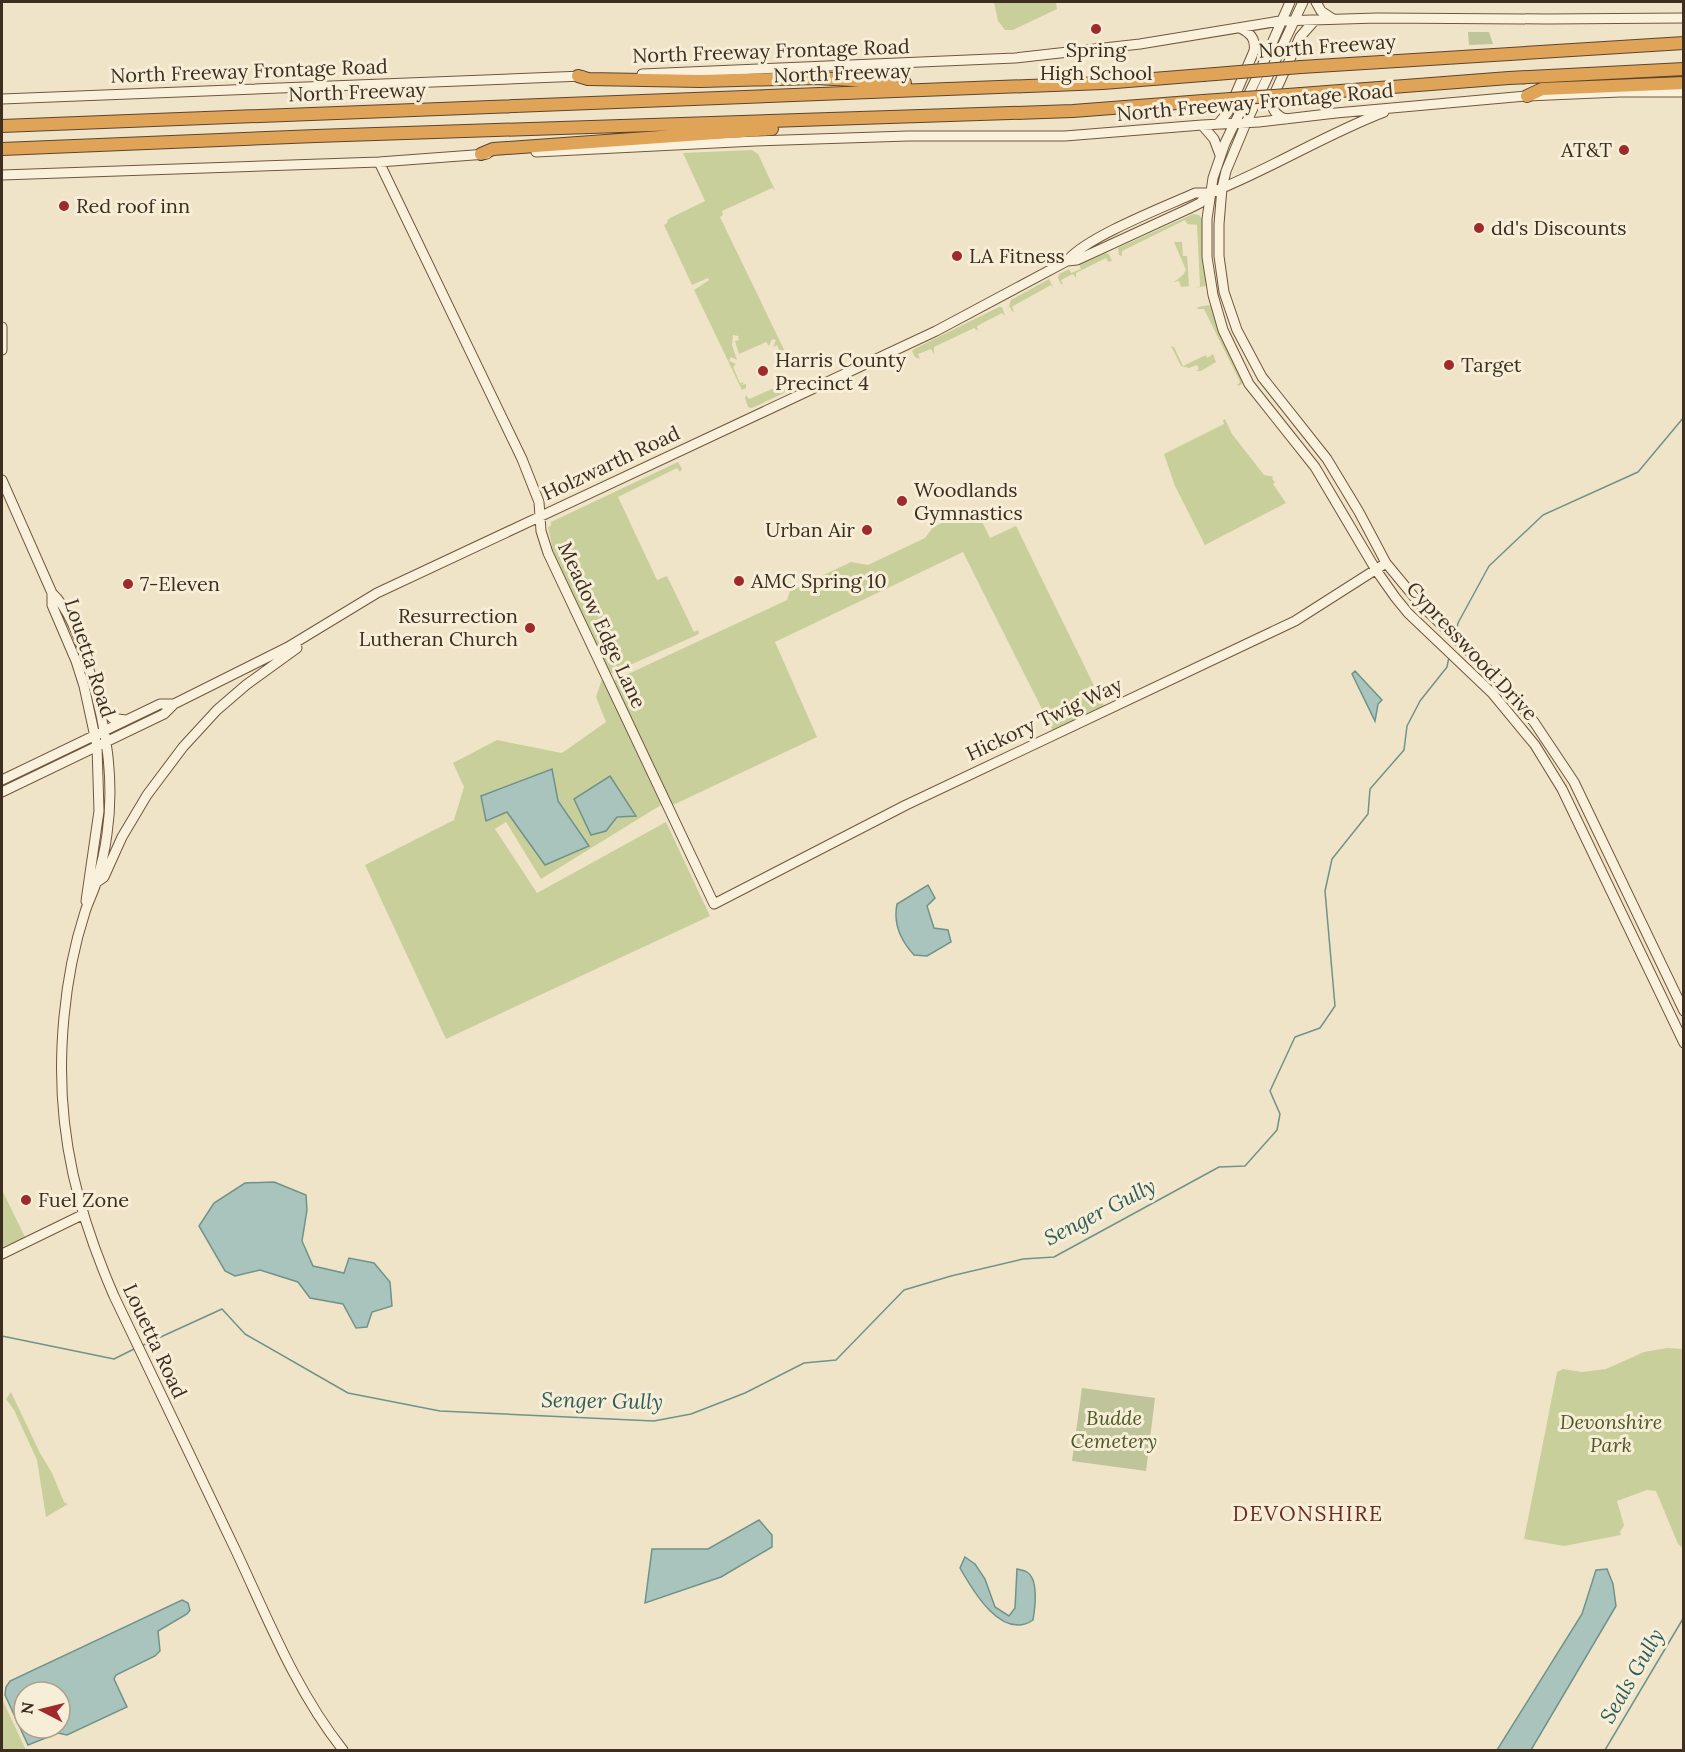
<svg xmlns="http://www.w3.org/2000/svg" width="1685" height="1752" font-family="Lora,serif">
<rect width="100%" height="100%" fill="#f0e4c8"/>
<path fill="#c9cf9b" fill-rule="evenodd" d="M 994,2 L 1056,2 L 1057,9 L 1013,30 L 1005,30 L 998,21 Z
M 752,150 L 758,154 L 775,190 L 772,188 L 722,211 L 723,215 L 720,217 L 791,364 L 782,366 L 785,363 L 780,351 L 775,353 L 779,350 L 777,345 L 773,347 L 776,340 L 772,339 L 769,346 L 766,342 L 739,354 L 735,341 L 739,340 L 738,336 L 733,335 L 732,345 L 737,360 L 731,357 L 729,361 L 736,364 L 733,367 L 740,383 L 745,382 L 741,385 L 746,384 L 746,388 L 742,390 L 694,290 L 709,280 L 708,278 L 692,285 L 664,225 L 667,223 L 668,219 L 705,201 L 683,153 Z
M 1193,214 L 1199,215 L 1204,221 L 1208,283 L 1205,286 L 1195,288 L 1200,286 L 1197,225 L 1187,224 L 1185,220 L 1122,251 L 1122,256 L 1119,255 L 1118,248 Z
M 1174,242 L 1182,242 L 1183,256 L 1187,256 L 1189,286 L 1181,287 L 1179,281 L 1174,282 L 1183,275 L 1186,270 Z
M 1106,253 L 1109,254 L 1112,261 L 1108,262 L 1106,258 L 1076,273 L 1076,278 L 1073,274 L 1061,280 L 1063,284 L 1061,284 L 1058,278 L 1059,274 L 1069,269 L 1071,273 L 1081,269 L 1079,264 Z
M 1049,279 L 1054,289 L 1051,285 L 1015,305 L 1012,307 L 1014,311 L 1013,312 L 1009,306 L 1011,300 Z
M 1209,305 L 1213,307 L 1244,382 L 1239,386 L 1237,385 L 1240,382 L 1204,309 L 1197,309 L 1198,307 Z
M 999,307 L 1002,307 L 1005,316 L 1002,313 L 977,326 L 978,331 L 974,328 L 934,347 L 934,354 L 931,349 L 918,354 L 920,359 L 915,357 L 912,351 L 914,349 Z
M 1171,346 L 1174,347 L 1183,366 L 1206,355 L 1207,358 L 1213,354 L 1216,362 L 1201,371 L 1196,371 L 1199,369 L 1197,365 L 1189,368 L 1181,366 Z
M 778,381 L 782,383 L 785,391 L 784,393 L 752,408 L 748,407 L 745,398 L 746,395 L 749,399 L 779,386 Z
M 1225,419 L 1232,434 L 1264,475 L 1274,477 L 1272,478 L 1275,483 L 1273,484 L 1286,503 L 1205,545 L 1175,486 L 1164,454 L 1224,424 L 1223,420 Z
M 678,462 L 682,469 L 680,472 L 677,468 L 618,497 L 657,580 L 667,576 L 694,632 L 698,630 L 699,634 L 610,674 L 555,561 L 548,527 L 551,526 L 551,522 Z
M 975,507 L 990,538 L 1016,526 L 1104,706 L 1053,731 L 963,552 L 775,642 L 817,737 L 671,806 L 614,682 L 615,680 L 787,600 L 790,591 L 851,562 L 868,565 L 925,538 L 933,527 Z
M 602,679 L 661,805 L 541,879 L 506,822 L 495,829 L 537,893 L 666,822 L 710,916 L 446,1039 L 365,865 L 454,820 L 464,787 L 453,763 L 497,740 L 562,753 L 606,722 L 596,697 ZM 552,769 L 558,801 L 588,846 L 545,865 L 507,812 ZM 610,776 L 635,816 L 617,817 Z
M 3,1192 L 25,1237 L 2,1247 L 2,1193 Z
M 1667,1348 L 1683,1349 L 1683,1548 L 1678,1544 L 1656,1491 L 1647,1490 L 1617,1501 L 1624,1525 L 1620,1532 L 1621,1535 L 1564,1546 L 1524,1539 L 1557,1372 L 1563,1369 L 1582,1372 L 1606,1369 L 1644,1352 Z
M 11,1392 L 40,1453 L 52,1473 L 64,1502 L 68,1504 L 46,1517 L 37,1460 L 14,1410 L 6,1399 Z
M 2,1699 L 26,1750 L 2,1750 Z"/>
<path fill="#bfc49a" d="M 1468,32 L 1489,32 L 1493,44 L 1469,45 Z
M 1082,1388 L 1155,1398 L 1146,1471 L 1072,1461 Z"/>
<path fill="#a9c4bc" stroke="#6f938a" stroke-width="1.5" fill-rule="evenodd" d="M 1355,671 L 1382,700 L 1378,704 L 1375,721 L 1352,674 Z
M 552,769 L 558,801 L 589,846 L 545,865 L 507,812 L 486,821 L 481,796 Z
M 610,776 L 636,816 L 617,817 L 606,831 L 591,835 L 574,799 Z
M 928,885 L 935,898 L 927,906 L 934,928 L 948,930 L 951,942 L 927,956 L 914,955 C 901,941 893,924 897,904 Z
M 274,1182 L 306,1195 L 307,1210 L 302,1241 L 313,1266 L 344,1273 L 349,1258 L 374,1263 L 390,1282 L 392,1306 L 372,1312 L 367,1327 L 356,1328 L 343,1304 L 310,1298 L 298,1282 L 260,1270 L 235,1276 L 225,1271 L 199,1226 L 214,1203 L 245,1183 Z
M 759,1520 L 772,1535 L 772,1547 L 721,1577 L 645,1603 L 652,1549 L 708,1549 Z
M 965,1557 L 975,1564 L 985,1579 L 995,1607 L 1009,1616 L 1015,1608 L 1017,1569 C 1021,1570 1024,1570 1027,1572 C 1039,1580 1035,1608 1033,1620 C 1002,1641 973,1591 960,1568 Z
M 1607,1569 L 1613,1584 L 1616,1606 L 1531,1750 L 1497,1750 L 1582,1614 L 1596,1570 Z
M 182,1600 L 188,1603 L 190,1610 L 187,1614 L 158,1631 L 160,1651 L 155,1656 L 116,1675 L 114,1679 L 127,1707 L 67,1735 L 58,1733 L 28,1745 L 5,1695 L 6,1687 L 10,1681 ZM 24,1692 L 60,1692 L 60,1728 L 24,1728 Z"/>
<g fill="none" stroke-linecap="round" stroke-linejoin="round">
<path stroke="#6f938a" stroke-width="1.5" d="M 1456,632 L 1458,623 L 1489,566 L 1543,515 L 1638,472 L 1684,417
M 2,1336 L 114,1359 L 134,1349
M 141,1346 L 222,1309 L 245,1334 L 348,1393 L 440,1411 L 654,1421 L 691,1414 L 745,1393 L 804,1363 L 836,1360 L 904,1290 L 951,1276 L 1023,1259 L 1054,1257 L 1219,1167 L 1245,1166 L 1277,1130 L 1280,1114 L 1270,1091 L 1295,1037 L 1320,1028 L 1335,1006 L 1325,891 L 1332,859 L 1368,814 L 1370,789 L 1404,750 L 1407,726 L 1420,701 L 1447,667 L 1449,657
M 1605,1750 L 1684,1617"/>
<defs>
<path id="secondary" d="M 1290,2 L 1259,73 L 1225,143 L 1213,178 L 1207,219 L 1207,257 L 1213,295 L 1223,330 L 1249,384 L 1315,467 L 1376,570 L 1395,597 L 1408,613 L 1492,693 L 1535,745 L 1562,789 L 1684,1043
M 1303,2 L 1246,123 L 1226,171 L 1222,188 L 1219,224 L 1219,256 L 1224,292 L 1237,330 L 1262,377 L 1327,459 L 1359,512 L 1386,563 L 1420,604 L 1499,680 L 1534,722 L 1574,782 L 1684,1011
M 1316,2 L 1321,11 L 1333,19
M 642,74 L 1015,58 L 1140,44 L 1280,21 L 1377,18 L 1547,19 L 1684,18
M 2,99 L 583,76
M 1286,119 C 1276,116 1271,109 1272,99 L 1300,37 L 1315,20
M 1218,124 L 1228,112 L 1254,51 C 1256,38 1250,33 1240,28
M 1202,125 L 1214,139 L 1220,155
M 536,152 L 755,141 L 908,136 L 1065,136 L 1202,125 L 1259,122 L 1336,113 L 1527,96 L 1620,92 L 1684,92
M 379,162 L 522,459 L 539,502 L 541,531 L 548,553 L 714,904 L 906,805 L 1295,621 L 1386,563
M 2,175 L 379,162 L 487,154
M 1067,261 L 1077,260 L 1188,209 L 1200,203 L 1210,193 C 1269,170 1324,135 1384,112
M 2,327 L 2,350
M 2,480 L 52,593 L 52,605 L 76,661 L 84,686 L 97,746 L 99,811 L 86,901
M 52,593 C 71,610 83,648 90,673 C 106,726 115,779 107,834 C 105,850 101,867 96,883 C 93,893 88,902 85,912 C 71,955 64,1001 62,1046 C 58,1137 78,1213 114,1296 C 154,1381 195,1466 236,1551 C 268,1619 296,1691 343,1750
M 100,705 L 112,718 L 125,720
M 2,780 L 160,704 L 174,704
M 2,792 L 164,714 L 174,704 L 288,647 L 377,593 L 936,331 L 1067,261 C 1086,237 1164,207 1195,193 L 1210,193
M 97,882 L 104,877 L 122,837 L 147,795 L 183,747 L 217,710 L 246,685 L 297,648
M 2,1254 L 82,1215"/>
<path id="highway" d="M 1301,67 L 1684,43
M 578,76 L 588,79 L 701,81 L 816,78 L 905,83
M 1301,94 L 1509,78 L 1684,69
M 1527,96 L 1542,89 L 1684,83
M 2,126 L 1103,83 L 1203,75
M 2,149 L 316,136 L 1073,111 L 1203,101
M 481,154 L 493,149 L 772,129"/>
</defs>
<use href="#secondary" stroke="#6f573f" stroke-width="11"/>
<use href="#highway" stroke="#5b4430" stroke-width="14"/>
<use href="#secondary" stroke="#faf1dc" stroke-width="9"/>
<use href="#highway" stroke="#e0a458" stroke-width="12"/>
<defs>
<path id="highway-bridge" d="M 1203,75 L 1301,67
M 1203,101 L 1301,94"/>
</defs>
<use href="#highway-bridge" stroke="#5b4430" stroke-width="14" stroke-linecap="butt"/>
<use href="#highway-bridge" stroke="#e0a458" stroke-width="12"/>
</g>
<g fill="#9e2a2b" stroke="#f7eed8" stroke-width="2">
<circle cx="1096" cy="29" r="6"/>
<circle cx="1624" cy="150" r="6"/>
<circle cx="64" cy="206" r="6"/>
<circle cx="1479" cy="228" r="6"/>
<circle cx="957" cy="256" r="6"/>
<circle cx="1449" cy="365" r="6"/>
<circle cx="763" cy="371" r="6"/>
<circle cx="902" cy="501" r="6"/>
<circle cx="867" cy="530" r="6"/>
<circle cx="739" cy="581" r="6"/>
<circle cx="128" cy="584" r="6"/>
<circle cx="530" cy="628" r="6"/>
<circle cx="26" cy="1200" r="6"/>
</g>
<g text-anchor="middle" stroke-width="6" stroke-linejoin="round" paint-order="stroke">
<g font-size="20" fill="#3d2e20" stroke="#f7eed8">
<text transform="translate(1327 46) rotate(-4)" y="7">North Freeway</text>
<text transform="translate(771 51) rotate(-2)" y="7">North Freeway Frontage Road</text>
<text transform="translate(249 71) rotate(-2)" y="7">North Freeway Frontage Road</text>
<text transform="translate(842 73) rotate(-2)" y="7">North Freeway</text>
<text transform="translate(357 92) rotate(-2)" y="7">North Freeway</text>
<text transform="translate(1255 102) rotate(-5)" y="7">North Freeway Frontage Road</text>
<text transform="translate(611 463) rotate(-25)" y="7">Holzwarth Road</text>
<text transform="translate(602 625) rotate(65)" y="7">Meadow Edge Lane</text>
<text transform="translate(1472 651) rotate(47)" y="7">Cypresswood Drive</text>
<text transform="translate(90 658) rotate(72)" y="7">Louetta Road</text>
<text transform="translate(1044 719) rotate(-25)" y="7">Hickory Twig Way</text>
<text transform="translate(155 1341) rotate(65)" y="7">Louetta Road</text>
</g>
<g font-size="20" fill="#3d2e20" stroke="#f7eed8" text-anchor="start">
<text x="1096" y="57" text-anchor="middle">Spring<tspan x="1096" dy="23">High School</tspan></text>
<text x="1612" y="157" text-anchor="end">AT&amp;T</text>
<text x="76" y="213">Red roof inn</text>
<text x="1491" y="235">dd's Discounts</text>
<text x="969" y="263">LA Fitness</text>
<text x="775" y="367">Harris County<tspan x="775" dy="23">Precinct 4</tspan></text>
<text x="1461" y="372">Target</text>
<text x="914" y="497">Woodlands<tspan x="914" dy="23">Gymnastics</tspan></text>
<text x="855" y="537" text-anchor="end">Urban Air</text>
<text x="751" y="588">AMC Spring 10</text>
<text x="140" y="591">7-Eleven</text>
<text x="518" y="623" text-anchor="end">Resurrection<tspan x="518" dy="23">Lutheran Church</tspan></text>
<text x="38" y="1207">Fuel Zone</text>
</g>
<g font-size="20" font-style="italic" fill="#4d5a26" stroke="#f7eed8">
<text x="1114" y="1425">Budde<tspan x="1114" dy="23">Cemetery</tspan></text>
<text x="1611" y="1429">Devonshire<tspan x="1611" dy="23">Park</tspan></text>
</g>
<g font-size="21" font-style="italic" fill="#2f5d5a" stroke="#f7eed8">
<text transform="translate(1100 1212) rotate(-27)" y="7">Senger Gully</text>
<text transform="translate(602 1401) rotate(1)" y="7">Senger Gully</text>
<text transform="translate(1632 1676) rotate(-60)" y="7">Seals Gully</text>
</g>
<g font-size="21" letter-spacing="1.5" fill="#6b2e1e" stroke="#f7eed8">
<text x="1308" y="1521">DEVONSHIRE</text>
</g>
</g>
<rect width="1685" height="1752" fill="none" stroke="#3d2e20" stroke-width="6"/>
<g transform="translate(42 1710) rotate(277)"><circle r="28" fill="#f7eed8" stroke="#ada18e" stroke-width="1.5"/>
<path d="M0-4.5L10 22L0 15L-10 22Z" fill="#9e2a2b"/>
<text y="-9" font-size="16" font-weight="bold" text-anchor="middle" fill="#3d2e20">N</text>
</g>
</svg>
